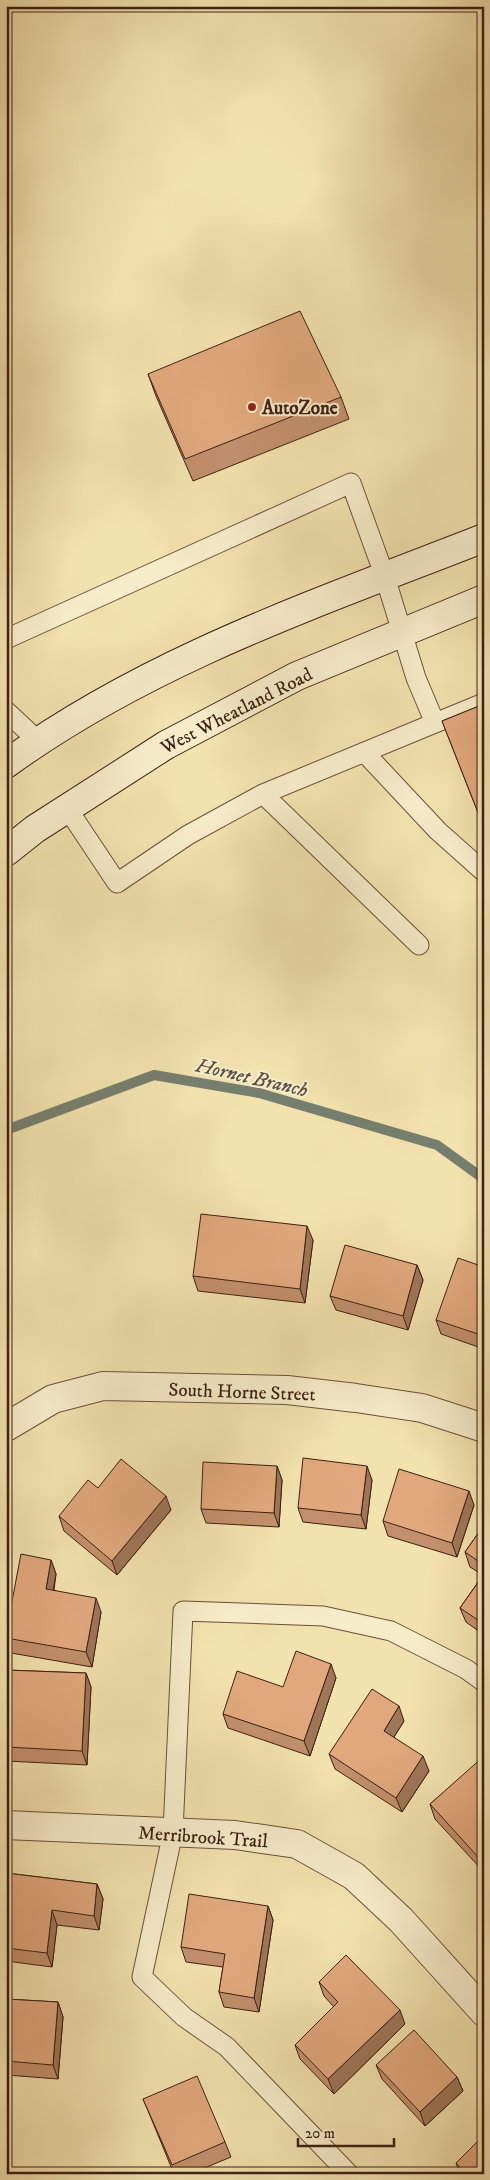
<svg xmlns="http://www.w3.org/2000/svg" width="490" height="2180" font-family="'IM FELL DW Pica',serif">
<rect width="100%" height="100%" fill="#f2e2ae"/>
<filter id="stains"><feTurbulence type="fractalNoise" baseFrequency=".004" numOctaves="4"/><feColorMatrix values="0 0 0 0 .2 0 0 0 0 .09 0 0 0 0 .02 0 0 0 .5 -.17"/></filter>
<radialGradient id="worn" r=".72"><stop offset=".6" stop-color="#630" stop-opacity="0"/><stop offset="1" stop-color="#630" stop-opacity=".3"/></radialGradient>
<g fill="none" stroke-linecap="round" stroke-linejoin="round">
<path stroke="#767f6e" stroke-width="10" d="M 6,1130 L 154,1075 L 259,1093 L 437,1145 L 484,1179"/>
<defs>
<path id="service" d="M 6,639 L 351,483 L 385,577 L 416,678 L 435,723 L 484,703
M 6,711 L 38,741
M 364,752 L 438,831 L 484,872
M 263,794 L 419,945
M 67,808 L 117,883 L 188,835 L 263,794 L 435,723
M 349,2174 L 227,2047 L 184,2017 L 142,1977 L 173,1832 L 183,1611 L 323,1616 L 391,1631 L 466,1669 L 484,1682"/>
<path id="minor" d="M 6,1427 L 53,1399 L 103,1386 L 287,1390 L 356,1398 L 422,1408 L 484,1428
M 6,1825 L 235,1835 L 297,1844 L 354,1876 L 401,1920 L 484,2012"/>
<path id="secondary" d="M 6,764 C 151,659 318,603 484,538
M 6,852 L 35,829 L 166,745 L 297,676 L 484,599"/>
</defs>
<use href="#service" stroke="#6b503a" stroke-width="21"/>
<use href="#minor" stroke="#6b503a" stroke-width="30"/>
<use href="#secondary" stroke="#3e2014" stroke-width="30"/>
<use href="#service" stroke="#f7ecca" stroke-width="19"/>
<use href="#minor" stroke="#f7ecca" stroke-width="28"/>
<use href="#secondary" stroke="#f7ecca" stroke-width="28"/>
</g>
<path fill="#c2906c" stroke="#3e2014" d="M 148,374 L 341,397 L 349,419 L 193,481 L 156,396 Z
M 484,704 L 484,828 L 442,721 Z
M 313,1240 L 305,1303 L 198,1291 L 193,1276 Z
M 417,1265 L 423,1280 L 408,1330 L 336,1310 L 330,1296 Z
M 484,1267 L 484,1349 L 441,1334 L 436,1320 Z
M 277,1466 L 282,1480 L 279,1527 L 206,1523 L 201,1509 Z
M 372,1480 L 366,1529 L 303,1522 L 298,1508 Z
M 474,1505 L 457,1557 L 388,1536 L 383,1521 Z
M 171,1510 L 117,1575 L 64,1531 L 59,1516 Z
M 484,1525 L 484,1635 L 466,1622 L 460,1608 L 483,1575 L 470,1567 L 465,1552 Z
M 51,1560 L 56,1574 L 54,1590 L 101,1612 L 92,1667 L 11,1653 L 6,1641 L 6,1633 Z
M 6,1670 L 86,1673 L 91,1687 L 87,1765 L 6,1761 Z
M 336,1678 L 310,1756 L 228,1728 L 223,1714 Z
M 404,1721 L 394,1737 L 429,1771 L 402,1812 L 335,1769 L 329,1754 Z
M 484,1758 L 483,1871 L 435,1819 L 430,1804 Z
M 6,1873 L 97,1884 L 103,1899 L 99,1930 L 57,1925 L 52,1967 L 6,1961 Z
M 268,1906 L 273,1920 L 259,2012 L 224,2007 L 219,1992 L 223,1967 L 186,1962 L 181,1947 Z
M 319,1982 L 405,2024 L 334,2094 L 300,2059 L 295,2045 L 334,2007 L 324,1996 Z
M 6,1999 L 58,2002 L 63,2017 L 58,2079 L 6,2075 Z
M 376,2065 L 457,2077 L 463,2091 L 425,2126 L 382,2079 Z
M 143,2099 L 225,2142 L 231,2157 L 190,2174 L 174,2174 L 149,2113 Z
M 456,2163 L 484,2174 L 460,2174 Z"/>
<path fill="#9e7658" stroke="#3e2014" d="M 307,1226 L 313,1240 L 305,1303 L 300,1289 Z
M 417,1265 L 423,1280 L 408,1330 L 403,1316 Z
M 277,1466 L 282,1480 L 279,1527 L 274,1513 Z
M 367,1466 L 372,1480 L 366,1529 L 361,1515 Z
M 469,1491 L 474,1505 L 457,1557 L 452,1543 Z
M 166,1496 L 171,1510 L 117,1575 L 112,1561 Z
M 51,1560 L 56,1574 L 51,1603 L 46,1589 Z
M 96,1598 L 101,1612 L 92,1667 L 86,1652 Z
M 331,1664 L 336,1678 L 310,1756 L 304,1741 Z
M 86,1673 L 91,1687 L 87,1765 L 82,1751 Z
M 399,1706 L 404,1721 L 389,1745 L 384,1731 Z
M 423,1756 L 429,1771 L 402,1812 L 396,1798 Z
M 484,1852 L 484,1871 L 483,1871 L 478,1857 Z
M 97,1884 L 103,1899 L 99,1930 L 94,1916 Z
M 268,1906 L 273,1920 L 259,2012 L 254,1998 Z
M 52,1910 L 57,1925 L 52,1967 L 47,1953 Z
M 58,2002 L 63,2017 L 58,2079 L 53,2065 Z
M 400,2010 L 405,2024 L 334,2094 L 328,2079 Z
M 457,2077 L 463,2091 L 425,2126 L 420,2112 Z"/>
<path fill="#e1a87d" stroke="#3e2014" d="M 300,311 L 341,397 L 185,459 L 148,374 Z
M 484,704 L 484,814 L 479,815 L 442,721 Z
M 201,1214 L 307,1226 L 300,1289 L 193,1276 Z
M 345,1245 L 417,1265 L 403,1316 L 330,1296 Z
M 458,1258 L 484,1267 L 484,1336 L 436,1320 Z
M 303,1458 L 367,1466 L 361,1515 L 298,1508 Z
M 121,1459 L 166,1496 L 112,1561 L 59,1516 L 88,1480 L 98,1488 Z
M 203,1462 L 277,1466 L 274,1513 L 201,1509 Z
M 399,1469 L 469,1491 L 452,1543 L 383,1521 Z
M 484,1525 L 484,1565 L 465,1552 Z
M 21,1554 L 51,1560 L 46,1589 L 96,1598 L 86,1652 L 6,1638 L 6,1633 Z
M 484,1574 L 484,1624 L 460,1608 Z
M 296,1651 L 331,1664 L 304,1741 L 223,1714 L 237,1671 L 283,1687 Z
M 6,1670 L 86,1673 L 82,1751 L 6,1747 Z
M 372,1689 L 399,1706 L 384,1731 L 423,1756 L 396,1798 L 329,1754 Z
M 483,1757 L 484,1758 L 484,1852 L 478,1857 L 430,1804 Z
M 6,1873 L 97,1884 L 94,1916 L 52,1910 L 47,1953 L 6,1948 Z
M 189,1894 L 268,1906 L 254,1998 L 219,1992 L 225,1954 L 181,1947 Z
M 346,1955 L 400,2010 L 328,2079 L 295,2045 L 338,2002 L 319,1982 Z
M 6,1999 L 58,2002 L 53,2065 L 6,2061 Z
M 414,2030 L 457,2077 L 420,2112 L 376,2065 Z
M 197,2076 L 225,2142 L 172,2165 L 143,2099 Z
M 484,2135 L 484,2174 L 466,2174 L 456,2163 Z"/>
<circle fill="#8f2418" stroke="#f7ecca" stroke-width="2" cx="252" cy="407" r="5"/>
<g text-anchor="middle" stroke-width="4" stroke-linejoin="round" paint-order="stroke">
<g font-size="19" font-weight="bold" fill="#3e2014" stroke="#f7ecca" text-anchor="start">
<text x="262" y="414">AutoZone</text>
</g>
<g font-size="19" fill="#3e2014" stroke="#f7ecca">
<text transform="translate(236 710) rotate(-27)" y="7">West Wheatland Road</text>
<text transform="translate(242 1391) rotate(2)" y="7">South Horne Street</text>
<text transform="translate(203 1836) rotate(4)" y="7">Merribrook Trail</text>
</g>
<g font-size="20" font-style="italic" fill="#5a4f41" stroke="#f7ecca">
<text transform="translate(252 1077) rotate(13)" y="7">Hornet Branch</text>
</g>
</g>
<rect width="490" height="2180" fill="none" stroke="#f2e2ae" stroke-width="25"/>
<rect x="8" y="8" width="475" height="2165" fill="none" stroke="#3e2014" stroke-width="2.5"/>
<rect x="12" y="12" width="465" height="2155" fill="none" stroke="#3e2014"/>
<path d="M298 2138v8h96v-8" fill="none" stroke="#3e2014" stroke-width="2.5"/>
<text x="305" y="2138" font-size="15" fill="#3e2014" stroke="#f7ecca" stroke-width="4" paint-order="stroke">20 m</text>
<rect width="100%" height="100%" filter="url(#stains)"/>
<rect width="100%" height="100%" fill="url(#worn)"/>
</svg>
